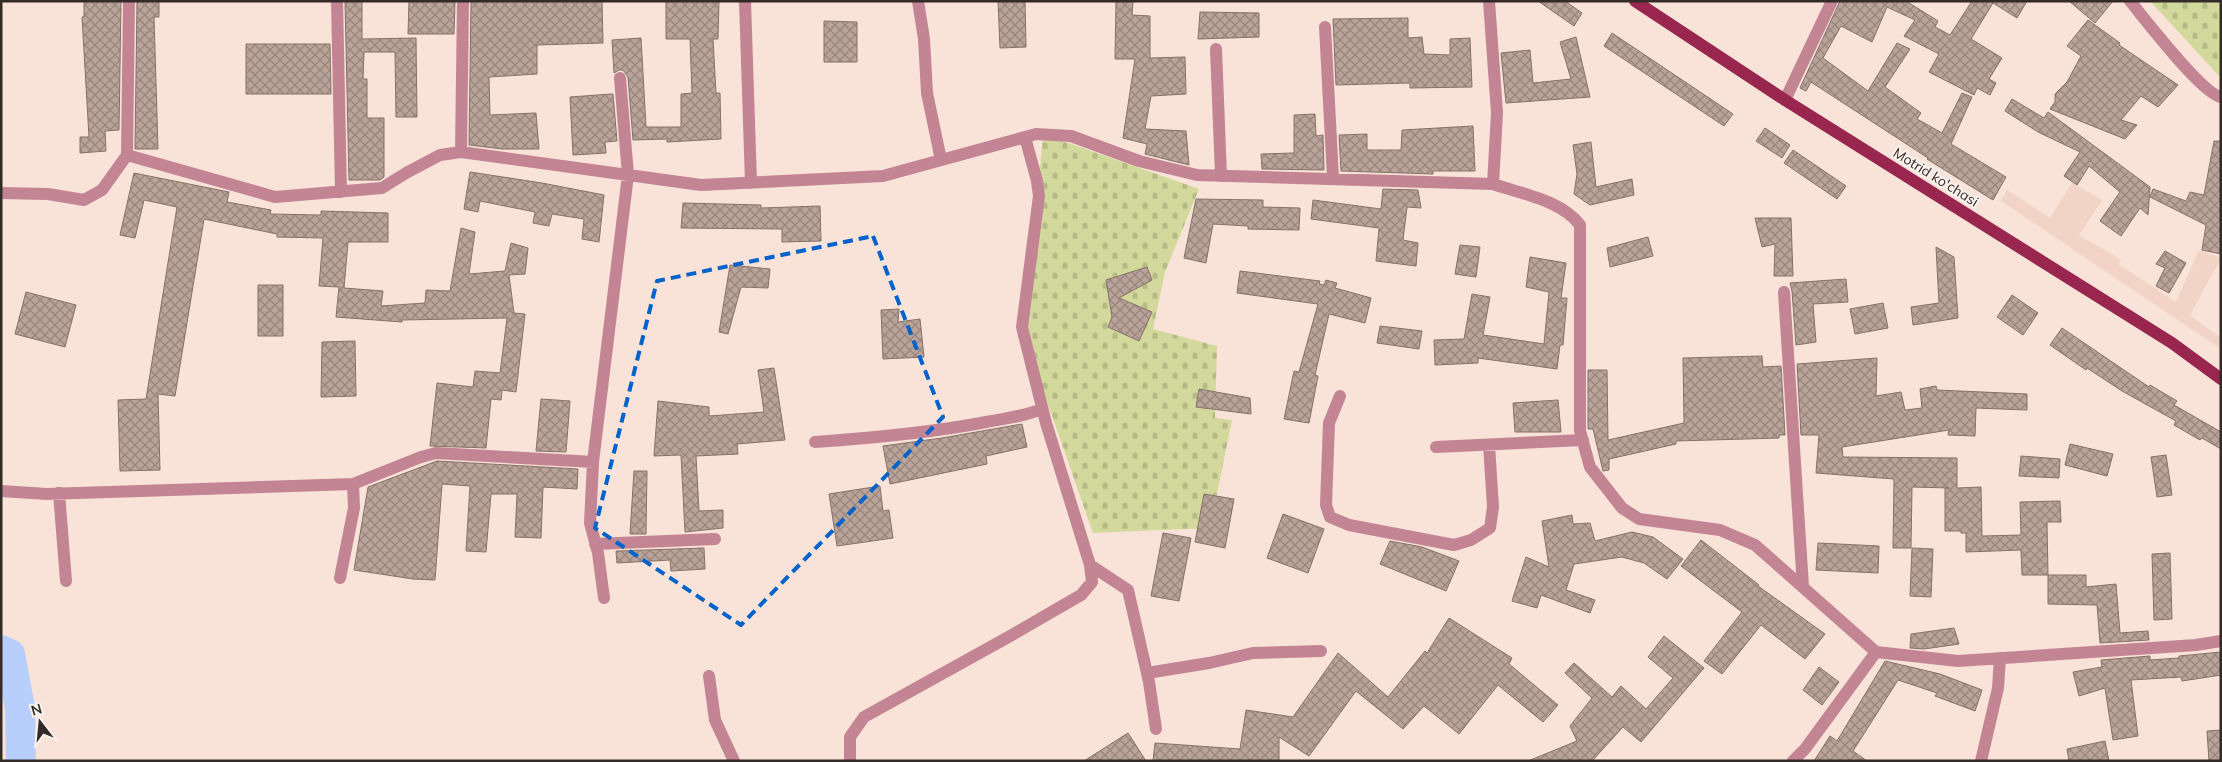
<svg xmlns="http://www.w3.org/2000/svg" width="2222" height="762" font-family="Mulish,sans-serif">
<defs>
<pattern id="cemetery-stones" width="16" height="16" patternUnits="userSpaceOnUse" patternTransform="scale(1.25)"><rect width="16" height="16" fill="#d3d99c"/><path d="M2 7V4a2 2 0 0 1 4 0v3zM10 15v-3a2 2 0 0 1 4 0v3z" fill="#b6ba86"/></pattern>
<pattern id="building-cross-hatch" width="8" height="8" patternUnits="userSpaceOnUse" patternTransform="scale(1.25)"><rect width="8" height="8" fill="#baa49a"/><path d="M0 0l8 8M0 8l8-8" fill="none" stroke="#98867e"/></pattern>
</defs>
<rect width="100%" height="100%" fill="#f9e2d7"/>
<path fill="#f2d4c6" d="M 2072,183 L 2102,200 L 2079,235 L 2121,260 L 2118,264 L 2176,302 L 2199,250 L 2221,258 L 2190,315 L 2221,338 L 2221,349 L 2001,201 L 2007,190 L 2050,218 Z"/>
<path fill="url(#cemetery-stones)" d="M 2150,1 L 2221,1 L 2221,78 Z
M 1043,134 L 1199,189 L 1165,272 L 1153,329 L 1217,346 L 1215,418 L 1232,420 L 1210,528 L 1093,533 L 1043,390 L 1027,321 Z"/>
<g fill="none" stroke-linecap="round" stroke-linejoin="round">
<path stroke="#b8cffe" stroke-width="30" d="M 1,650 L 10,654 L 20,708 L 21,761"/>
</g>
<path fill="url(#building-cross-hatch)" stroke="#867168" d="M 84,1 L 121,1 L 119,130 L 105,131 L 106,151 L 80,153 L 80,137 L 89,137 L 82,17 L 84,17 Z
M 137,1 L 159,1 L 159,17 L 154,17 L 158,149 L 135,149 Z
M 345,1 L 362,1 L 362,39 L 416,38 L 417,117 L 396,117 L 395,52 L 364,52 L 363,79 L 367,79 L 367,118 L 384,118 L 384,177 L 380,180 L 349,180 Z
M 409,1 L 455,1 L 454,34 L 408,34 Z
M 471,1 L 602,1 L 603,43 L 537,45 L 537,74 L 489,77 L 490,115 L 536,113 L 539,149 L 502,149 L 469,145 Z
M 666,1 L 719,1 L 718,39 L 713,39 L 716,93 L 720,93 L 721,139 L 667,142 L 667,139 L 633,140 L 628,77 L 623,70 L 619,70 L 614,73 L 612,40 L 641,38 L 646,127 L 681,127 L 681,94 L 692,93 L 690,39 L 666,39 Z
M 998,1 L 1025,1 L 1026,47 L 1000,48 Z
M 1116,1 L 1133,1 L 1132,15 L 1150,16 L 1150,58 L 1185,57 L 1186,94 L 1151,96 L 1145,129 L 1186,131 L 1189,165 L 1145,154 L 1147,144 L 1123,138 L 1135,59 L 1115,59 Z
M 1538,1 L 1565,1 L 1582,13 L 1574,26 Z
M 1840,1 L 1906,1 L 1938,21 L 1935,27 L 1950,35 L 1972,1 L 2027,1 L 2017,18 L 1993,3 L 1971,39 L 2002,58 L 1989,79 L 1996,83 L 1990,95 L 1977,88 L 1974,95 L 1929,72 L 1939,54 L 1904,36 L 1915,20 L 1887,7 L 1872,42 L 1841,26 L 1823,58 L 1868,91 L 1897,43 L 1910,49 L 1885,87 L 1921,113 L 1917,119 L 1942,133 L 1962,93 L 1972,97 L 1951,144 L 2006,177 L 1993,200 L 1927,159 L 1928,158 L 1811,82 L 1806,91 L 1800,88 Z
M 2069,1 L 2113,1 L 2095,23 Z
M 1200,12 L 1259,13 L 1259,37 L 1198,39 Z
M 1408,18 L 1408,38 L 1422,37 L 1424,54 L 1450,55 L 1450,39 L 1470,38 L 1472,87 L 1410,88 L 1410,83 L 1336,85 L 1333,19 Z
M 2088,20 L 2120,43 L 2119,45 L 2178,85 L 2158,107 L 2141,96 L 2121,120 L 2137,125 L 2125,139 L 2050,109 L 2055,102 L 2055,94 L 2067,82 L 2081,56 L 2067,46 Z
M 824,21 L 857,22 L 857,62 L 824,62 Z
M 1612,33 L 1733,114 L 1724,126 L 1604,46 Z
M 1576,37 L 1590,97 L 1506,103 L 1501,53 L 1530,50 L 1533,83 L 1571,79 L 1560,42 Z
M 246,44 L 330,44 L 331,94 L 246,94 Z
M 611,94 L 613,94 L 617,141 L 605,142 L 606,153 L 573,155 L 570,97 Z
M 2012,99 L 2044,118 L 2048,112 L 2150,187 L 2148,215 L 2140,208 L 2121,236 L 2100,221 L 2120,192 L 2089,166 L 2077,185 L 2064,176 L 2080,152 L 2038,132 L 2005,111 Z
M 1315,114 L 1316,136 L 1323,135 L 1324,170 L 1262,169 L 1261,154 L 1294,153 L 1294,115 Z
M 1473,126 L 1475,171 L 1433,171 L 1433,174 L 1341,171 L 1339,135 L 1367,134 L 1367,150 L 1401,150 L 1402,130 Z
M 1765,128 L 1790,145 L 1782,158 L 1756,141 Z
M 2214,141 L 2221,141 L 2221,254 L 2202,250 L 2206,225 L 2150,197 L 2153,189 L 2186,201 L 2190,192 L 2204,195 Z
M 1591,142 L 1596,187 L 1632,179 L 1634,195 L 1590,205 L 1574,194 L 1577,174 L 1573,145 Z
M 1793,150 L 1846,186 L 1837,199 L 1784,163 Z
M 470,172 L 542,183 L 604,195 L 599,242 L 582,239 L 584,219 L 552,214 L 549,226 L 533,223 L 535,212 L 480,201 L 478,212 L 464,209 Z
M 134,173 L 229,192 L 227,202 L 271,210 L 270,214 L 321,215 L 321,211 L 388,213 L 388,242 L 348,242 L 344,288 L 383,291 L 381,306 L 425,303 L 426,290 L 450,291 L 461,228 L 475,232 L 469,274 L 505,271 L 511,243 L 528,248 L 525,274 L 509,275 L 514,313 L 525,314 L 516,392 L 502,390 L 501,400 L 491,399 L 486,448 L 430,446 L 437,383 L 473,387 L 475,371 L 500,373 L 507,318 L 402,320 L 402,322 L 336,317 L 339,287 L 319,286 L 323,238 L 277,237 L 277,234 L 204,219 L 175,396 L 158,394 L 160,470 L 120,471 L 118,400 L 146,399 L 177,207 L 144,200 L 135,238 L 120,235 Z
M 1383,189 L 1418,190 L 1421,208 L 1407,207 L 1403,240 L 1418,243 L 1416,266 L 1376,261 L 1379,228 L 1311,219 L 1313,200 L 1381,209 Z
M 1196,199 L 1263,200 L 1263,207 L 1300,208 L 1299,230 L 1248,229 L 1248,226 L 1213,224 L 1206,263 L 1184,258 Z
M 683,203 L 761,205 L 761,208 L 820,206 L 821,241 L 782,242 L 782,229 L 681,228 Z
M 1755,218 L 1791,218 L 1793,276 L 1774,276 L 1775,244 L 1762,247 Z
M 1648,237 L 1653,256 L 1610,267 L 1607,248 Z
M 1460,245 L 1480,247 L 1476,277 L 1455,274 Z
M 1936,247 L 1954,257 L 1958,318 L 1913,325 L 1911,307 L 1939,303 Z
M 2165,251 L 2186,263 L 2169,293 L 2156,286 L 2165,268 L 2156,264 Z
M 1530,257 L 1566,263 L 1561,298 L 1567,298 L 1563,345 L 1560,345 L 1557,369 L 1478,358 L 1478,363 L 1435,365 L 1434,340 L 1464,339 L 1472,294 L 1490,297 L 1483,335 L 1544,344 L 1549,292 L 1526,287 Z
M 730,265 L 770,269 L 768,288 L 741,287 L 728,334 L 719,332 Z
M 1147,267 L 1152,280 L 1119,298 L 1152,312 L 1139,341 L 1108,327 L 1112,317 L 1106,280 Z
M 1240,271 L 1320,281 L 1319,284 L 1324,285 L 1326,280 L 1337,283 L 1335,288 L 1371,298 L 1365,323 L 1329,314 L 1315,375 L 1318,376 L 1309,423 L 1284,419 L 1294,371 L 1299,372 L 1318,304 L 1237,293 Z
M 1846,279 L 1848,302 L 1813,304 L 1816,342 L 1796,345 L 1792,291 L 1790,283 Z
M 258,285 L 283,285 L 283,336 L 258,336 Z
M 26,292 L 76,305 L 65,347 L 15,334 Z
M 2012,295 L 2038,313 L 2023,335 L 1997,317 Z
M 1883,303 L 1888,328 L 1855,334 L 1850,309 Z
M 899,309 L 898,322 L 920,319 L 924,357 L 883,359 L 881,310 Z
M 1380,326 L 1422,331 L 1419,349 L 1377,343 Z
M 2062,328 L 2149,387 L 2150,385 L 2177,401 L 2174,405 L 2221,432 L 2221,449 L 2202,438 L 2200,440 L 2174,425 L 2176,421 L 2122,391 L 2087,368 L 2086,370 L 2050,345 Z
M 355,341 L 356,396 L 321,397 L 322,342 Z
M 1762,356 L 1763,367 L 1781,366 L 1785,435 L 1779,435 L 1779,438 L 1676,441 L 1676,444 L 1609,459 L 1609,470 L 1603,471 L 1593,429 L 1588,429 L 1588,370 L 1607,370 L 1608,440 L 1684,423 L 1683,358 Z
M 1877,358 L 1876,396 L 1901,392 L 1905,410 L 1922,408 L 1920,389 L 1936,386 L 1937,390 L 2027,394 L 2027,410 L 1976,408 L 1975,436 L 1948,435 L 1949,430 L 1842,447 L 1843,457 L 1957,458 L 1957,488 L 1981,487 L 1982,536 L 2021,535 L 2020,502 L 2060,501 L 2061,522 L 2047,522 L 2048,575 L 2022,575 L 2021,550 L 1966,552 L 1966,533 L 1961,533 L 1961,531 L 1945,531 L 1945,488 L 1949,488 L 1912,487 L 1911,548 L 1893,548 L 1894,479 L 1816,473 L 1819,435 L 1801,435 L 1797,364 Z
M 774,368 L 785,440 L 737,444 L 738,454 L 696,456 L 699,511 L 723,510 L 723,528 L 685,532 L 681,455 L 654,456 L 658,401 L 709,407 L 709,416 L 764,412 L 758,370 Z
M 1199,389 L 1250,398 L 1251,414 L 1196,407 Z
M 541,399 L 570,401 L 566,452 L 536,451 Z
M 1558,400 L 1561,432 L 1515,432 L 1513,403 Z
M 1022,424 L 1027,447 L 986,456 L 987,464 L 890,484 L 883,446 L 942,438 Z
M 2070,444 L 2113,454 L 2107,476 L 2065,465 Z
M 2166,455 L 2172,495 L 2157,497 L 2151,457 Z
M 2021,456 L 2060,459 L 2059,478 L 2019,476 Z
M 437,461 L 578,469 L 577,489 L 543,487 L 541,538 L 515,537 L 517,494 L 491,494 L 486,552 L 466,551 L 470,486 L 442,484 L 435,580 L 413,579 L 354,570 L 368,487 Z
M 634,471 L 647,471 L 646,534 L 630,534 Z
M 880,486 L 883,511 L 889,510 L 893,538 L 837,546 L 829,494 Z
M 1204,494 L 1234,499 L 1225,548 L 1195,542 Z
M 1283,514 L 1324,529 L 1308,573 L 1267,558 Z
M 1572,515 L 1573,524 L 1590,523 L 1595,541 L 1632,532 L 1653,537 L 1683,559 L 1667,579 L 1644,563 L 1622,557 L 1574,564 L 1566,590 L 1595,600 L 1590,613 L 1541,595 L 1537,608 L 1512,601 L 1526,557 L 1549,567 L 1542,521 Z
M 1163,533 L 1191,538 L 1179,601 L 1151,596 Z
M 1701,540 L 1759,585 L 1758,586 L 1825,634 L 1805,659 L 1761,625 L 1722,674 L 1704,661 L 1742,612 L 1681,566 Z
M 1390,541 L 1422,547 L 1459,561 L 1446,591 L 1380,564 Z
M 1818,543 L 1879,546 L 1878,573 L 1816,570 Z
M 704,548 L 705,569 L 671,571 L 670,560 L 617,563 L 616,551 Z
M 1912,548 L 1933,549 L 1931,597 L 1910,596 Z
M 2170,553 L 2172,619 L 2154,620 L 2152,554 Z
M 2048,575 L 2086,575 L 2086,587 L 2116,584 L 2120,633 L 2148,631 L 2149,640 L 2100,643 L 2097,605 L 2048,604 Z
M 1449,618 L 1512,658 L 1509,664 L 1558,705 L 1543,722 L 1498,685 L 1459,734 L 1424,706 L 1403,729 L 1356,691 L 1309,756 L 1279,737 L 1279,761 L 1153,761 L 1155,743 L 1240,749 L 1246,710 L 1293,717 L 1338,653 L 1388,697 L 1425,651 L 1427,653 Z
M 1954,628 L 1959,644 L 1924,649 L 1910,648 L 1911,634 Z
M 1664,636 L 1704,668 L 1641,742 L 1623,727 L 1592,761 L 1528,761 L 1577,741 L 1570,726 L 1592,698 L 1565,673 L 1574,663 L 1612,697 L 1621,686 L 1646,709 L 1673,678 L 1648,657 Z
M 2221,652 L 2221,675 L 2182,681 L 2181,677 L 2131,680 L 2138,736 L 2113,740 L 2105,688 L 2079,696 L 2073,672 L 2102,667 L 2101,660 L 2150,656 L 2150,660 L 2179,658 L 2179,656 Z
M 1885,661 L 1940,674 L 1982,690 L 1975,711 L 1935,696 L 1937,693 L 1898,680 L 1853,751 L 1867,761 L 1814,761 L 1830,736 L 1837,741 Z
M 1819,667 L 1839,682 L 1822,705 L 1803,690 Z
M 2221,730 L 2221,761 L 2209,761 L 2207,731 Z
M 1128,733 L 1146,761 L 1084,761 Z
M 2105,741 L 2109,761 L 2069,761 L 2067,749 Z"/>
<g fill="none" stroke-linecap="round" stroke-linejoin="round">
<path stroke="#c38493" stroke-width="12" d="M 129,1 L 127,155 L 275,197 L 382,188 L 406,173 L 440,155 L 461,152 L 701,185 L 883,176 L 1036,134 L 1071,136 L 1139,161 L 1197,175 L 1493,184
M 337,1 L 341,192
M 745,1 L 751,183
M 918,1 L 924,39 L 927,93 L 941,160
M 1489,1 L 1497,113 L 1493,184 C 1522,194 1561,200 1580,225 L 1580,431 L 1590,467 L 1622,508 L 1639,519 L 1720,530 L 1755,545 L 1876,652 L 1958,661 L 2196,645 L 2221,641
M 2130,1 C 2145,19 2202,94 2221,97
M 1325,27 L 1333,178
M 1216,49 L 1221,176
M 1785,100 L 1832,1
M 461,152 L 463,1
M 1,193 L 48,194 L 84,200 L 102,190 L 127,155
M 1784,292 L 1803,587
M 1340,396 L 1329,423 L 1326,505 L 1330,517 L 1349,525 L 1454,545 L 1471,540 L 1490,528 L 1493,507 L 1489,445
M 815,442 C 872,438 930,433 986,422 C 1005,419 1024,416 1042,409
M 1436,447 L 1583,440
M 593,462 L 590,523 L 598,553 L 604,598
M 1,491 L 47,494 L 353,484 L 421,457 L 436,453 L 593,462 L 628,175 L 620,78
M 59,493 L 66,581
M 595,544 L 715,539
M 1090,565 L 1128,590 L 1149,682 L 1156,729
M 340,578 L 354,508 L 353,484
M 1147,673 L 1209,663 L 1253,653 L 1321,651
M 709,676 L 715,720 L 734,761
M 850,761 L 850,737 L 864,717 L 1012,635 L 1081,595 L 1092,582 L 1090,565 L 1046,423 L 1022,327 L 1039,196 L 1037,181 L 1025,137
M 1793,761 L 1805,749 L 1876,652
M 1981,761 L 1998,688 L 2000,658"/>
<path stroke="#98264f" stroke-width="12" d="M 1635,1 L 1785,100 L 2172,343 L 2221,379"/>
</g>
<path fill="none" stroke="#0062cb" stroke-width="4" stroke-dasharray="10 6" stroke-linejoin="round" d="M 873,236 L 943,417 L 741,625 L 595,528 L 657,281 Z"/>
<g text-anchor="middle" stroke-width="4" stroke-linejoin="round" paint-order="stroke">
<g font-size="14" fill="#332b27" stroke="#fcf2ee">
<text transform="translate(1936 177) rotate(32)" y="5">Motrid ko'chasi</text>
</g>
</g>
<rect width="2222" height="762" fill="none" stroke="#332b27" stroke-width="5"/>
<g transform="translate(40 722) rotate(344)" stroke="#fcf2ee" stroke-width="4" paint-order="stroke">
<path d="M0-4L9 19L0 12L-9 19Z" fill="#332b27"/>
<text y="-8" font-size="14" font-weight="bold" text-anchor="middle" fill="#332b27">N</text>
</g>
</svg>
